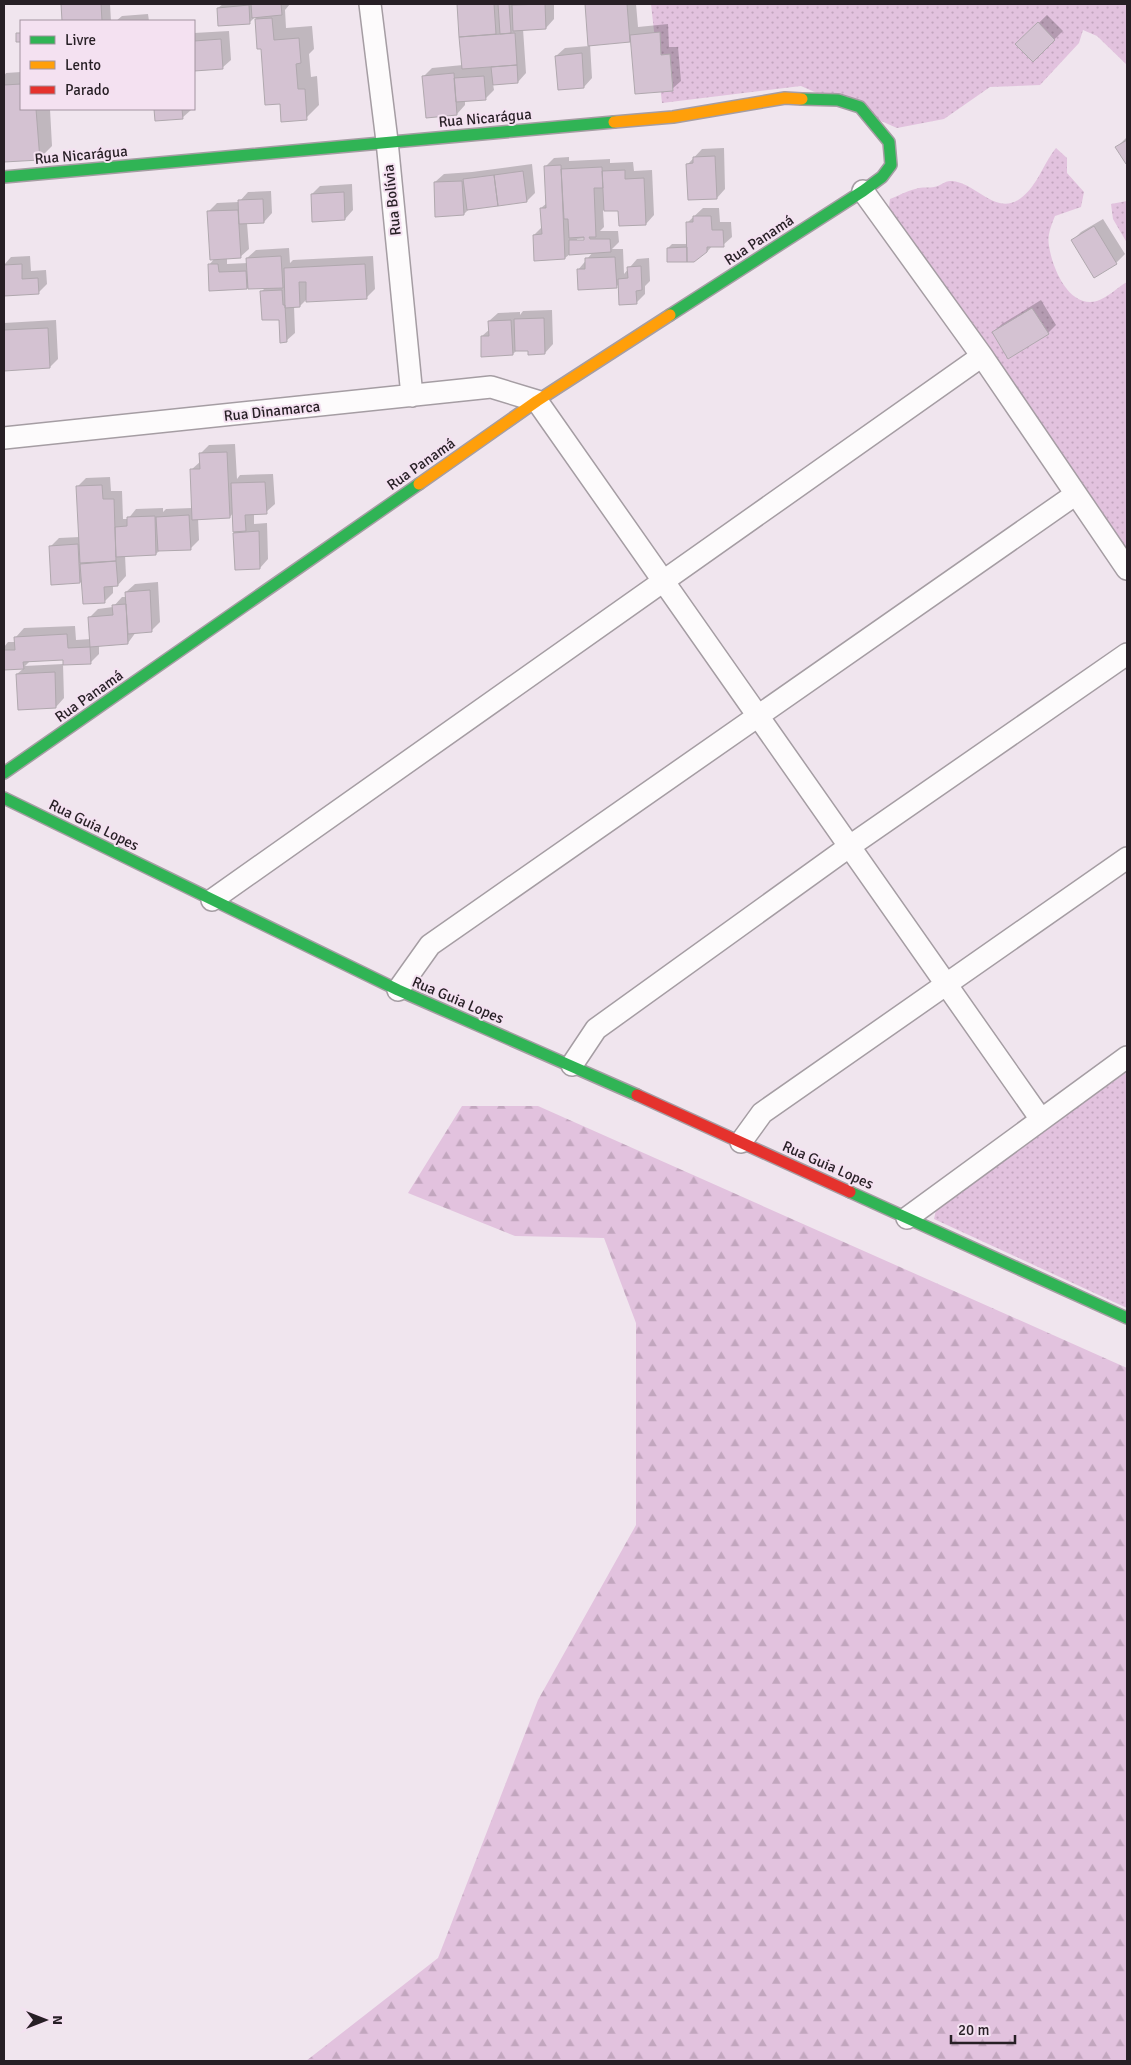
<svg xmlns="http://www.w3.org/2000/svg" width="1131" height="2065" font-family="Signika,sans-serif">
<defs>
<pattern id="grass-dots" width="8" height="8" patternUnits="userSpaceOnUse" patternTransform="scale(1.25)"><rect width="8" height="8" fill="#e2c2de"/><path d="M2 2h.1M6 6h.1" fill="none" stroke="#c2a6be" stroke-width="1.8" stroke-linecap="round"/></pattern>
<pattern id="forest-firs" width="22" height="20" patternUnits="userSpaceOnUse" patternTransform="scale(1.25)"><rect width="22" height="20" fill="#e2c2de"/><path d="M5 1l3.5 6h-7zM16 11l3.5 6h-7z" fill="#c2a6be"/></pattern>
</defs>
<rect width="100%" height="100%" fill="#f0e5ee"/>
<path fill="url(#grass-dots)" d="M 651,4 L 1127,4 L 1127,65 L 1097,36 L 1083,30 L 1079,43 L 1040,85 L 990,87 L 944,119 L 897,128 L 801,86 L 662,103 Z
M 1056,148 L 1067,158 L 1067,173 L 1084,192 L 1081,207 L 1055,216 C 1051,226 1047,236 1049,246 C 1052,266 1066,302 1090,302 C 1104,302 1116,288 1127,282 L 1127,555 L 888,215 L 890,199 C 900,195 909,190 919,188 C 924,187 930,188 934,187 C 941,186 945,180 952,181 C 977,183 996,217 1021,198 C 1038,185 1043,164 1056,148 Z
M 1127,201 L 1127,243 L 1113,219 L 1111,204 Z
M 1127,1072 L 1127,1308 L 934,1219 L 937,1205 Z"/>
<path fill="url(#forest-firs)" d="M 462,1106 L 538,1106 L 1127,1368 L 1127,2061 L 306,2061 L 438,1958 L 538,1700 L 636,1525 L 636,1323 L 604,1238 L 515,1236 L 408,1193 Z"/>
<path fill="#0003" fill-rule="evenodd" d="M 63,4 L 110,4 L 111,21 L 64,21 Z
M 223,4 L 290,4 L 285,10 L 286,28 L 312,26 L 314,49 L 309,54 L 311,77 L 317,76 L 319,105 L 306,118 L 281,103 L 262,47 L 258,48 L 256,16 L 249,23 L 218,8 Z
M 458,4 L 554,4 L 554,19 L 546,28 L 523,29 L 526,73 L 518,82 L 493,84 L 494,90 L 485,99 L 465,100 L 465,105 L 457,114 L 427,116 L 424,76 L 432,68 L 463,65 Z
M 587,4 L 636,4 L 638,27 L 668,24 L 669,47 L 678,47 L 681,81 L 672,89 L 632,41 L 590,44 L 592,78 L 584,87 L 556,56 L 565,48 L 589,46 Z
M 148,14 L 149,21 L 116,21 L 122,16 Z
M 1047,15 L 1063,31 L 1033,60 L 1017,44 Z
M 229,31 L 231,60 L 222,68 L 194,70 L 194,33 Z
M 21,72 L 21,109 L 50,109 L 52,146 L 39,159 L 4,161 L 4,76 L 6,73 Z
M 155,109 L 191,109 L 191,110 L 182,118 L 156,120 Z
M 1127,137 L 1127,161 L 1126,162 L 1117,147 Z
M 724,148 L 725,189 L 717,198 L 688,164 L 702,149 Z
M 569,157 L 569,161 L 610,159 L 610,163 L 633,162 L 634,171 L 652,170 L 654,215 L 646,224 L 619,209 L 603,210 L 604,227 L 600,231 L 618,231 L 619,242 L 612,249 L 623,249 L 624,274 L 637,259 L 649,258 L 650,281 L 645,286 L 645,294 L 636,303 L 620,283 L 616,287 L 578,270 L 593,252 L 570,254 L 565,258 L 534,235 L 542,227 L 541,208 L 547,203 L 546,166 L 554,158 ZM 590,238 L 590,241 L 577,241 L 577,239 Z
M 532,164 L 535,193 L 527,201 L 469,209 L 464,214 L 435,182 L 444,174 L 472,172 Z
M 352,184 L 353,210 L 345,219 L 312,194 L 320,186 Z
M 271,191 L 272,213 L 264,222 L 247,223 L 249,249 L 240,257 L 227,258 L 227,264 L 248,263 L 247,258 L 256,250 L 289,248 L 290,263 L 293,260 L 373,256 L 375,289 L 366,298 L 308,298 L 300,306 L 294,306 L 295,333 L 286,341 L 280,318 L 261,292 L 266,287 L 210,290 L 209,265 L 215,258 L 208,212 L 217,203 L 239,202 L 248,192 Z
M 703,208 L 719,208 L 720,222 L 731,222 L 732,237 L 723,245 L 713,245 L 707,252 L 668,248 L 672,244 L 688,244 L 688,222 Z
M 1103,219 L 1125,254 L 1116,263 L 1073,240 L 1081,232 Z
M 30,256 L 31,271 L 46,270 L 47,284 L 38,293 L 4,295 L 4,265 L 11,257 Z
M 1041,300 L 1056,325 L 1048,333 L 993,332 L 1002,324 Z
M 552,310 L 553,344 L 545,353 L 530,349 L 517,350 L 513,354 L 482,336 L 490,329 L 489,321 L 498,313 L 520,312 L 520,315 L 523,311 Z
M 56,320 L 58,359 L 50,367 L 4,369 L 4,323 Z
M 235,444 L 237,479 L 240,475 L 273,474 L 275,504 L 266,512 L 254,513 L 254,524 L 267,523 L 268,559 L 260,568 L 236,569 L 233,513 L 230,517 L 198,518 L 199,540 L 191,548 L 160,550 L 156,554 L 125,555 L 126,576 L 118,585 L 113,585 L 113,593 L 105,601 L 82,582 L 52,584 L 50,547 L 59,538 L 80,537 L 77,487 L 86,478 L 110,477 L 111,491 L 122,491 L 123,519 L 128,519 L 136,509 L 163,508 L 163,512 L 166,509 L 192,508 L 191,470 L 201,461 L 200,454 L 209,445 Z
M 158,582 L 160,622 L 152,630 L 136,632 L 128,643 L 99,645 L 99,654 L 91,662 L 64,659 L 30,661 L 25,666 L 63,664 L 64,698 L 56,707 L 17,674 L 24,668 L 4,669 L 4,647 L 8,642 L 16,642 L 16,637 L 24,628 L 75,626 L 76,640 L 91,639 L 90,617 L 98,609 L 113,607 L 122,597 L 126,597 L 126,592 L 135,584 Z"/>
<path fill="#d4c2d2" stroke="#b0a8ae" d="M 61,4 L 101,4 L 102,21 L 62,21 Z
M 251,4 L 281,4 L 282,15 L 252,18 Z
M 457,4 L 509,4 L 511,33 L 500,34 L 498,4 L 494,4 L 496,34 L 459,37 Z
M 545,4 L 546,29 L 513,31 L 512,5 Z
M 585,4 L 627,4 L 630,42 L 588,46 Z
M 249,5 L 250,24 L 218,26 L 217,8 Z
M 272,18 L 274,40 L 299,38 L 301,63 L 296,64 L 298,89 L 305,89 L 307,120 L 281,122 L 280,104 L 265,105 L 261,49 L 257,49 L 255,19 Z
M 1038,22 L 1055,40 L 1033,62 L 1015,44 Z
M 660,32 L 661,55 L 670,54 L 673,91 L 635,94 L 630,35 Z
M 16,33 L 21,33 L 21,42 L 16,42 Z
M 515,33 L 517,65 L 462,69 L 459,37 Z
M 221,39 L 223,69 L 194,71 L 194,41 Z
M 582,53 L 584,88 L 558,90 L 555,56 Z
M 517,65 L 518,83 L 493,85 L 491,67 Z
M 454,73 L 457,115 L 426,118 L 422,76 Z
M 484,76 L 486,100 L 456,102 L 454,78 Z
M 21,84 L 21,109 L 36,109 L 40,160 L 4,162 L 4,85 Z
M 154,109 L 182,109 L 183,119 L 155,121 Z
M 1127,140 L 1127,163 L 1126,164 L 1115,147 Z
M 715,156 L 717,199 L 688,200 L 686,164 L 693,163 L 693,157 Z
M 561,165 L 565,259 L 534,261 L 533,235 L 542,234 L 540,208 L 546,208 L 544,166 Z
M 602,167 L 603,188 L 594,188 L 596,237 L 589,237 L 590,239 L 610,239 L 611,252 L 569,255 L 569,240 L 584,240 L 584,237 L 569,238 L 568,219 L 564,219 L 561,169 Z
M 625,170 L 625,179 L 644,178 L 646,225 L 619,226 L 618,211 L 604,211 L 602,171 Z
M 523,171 L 527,202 L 498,206 L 494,175 Z
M 494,175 L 498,206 L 467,210 L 463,179 Z
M 462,181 L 464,215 L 435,217 L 434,182 Z
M 344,192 L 345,220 L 312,222 L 311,194 Z
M 263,199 L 264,223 L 239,224 L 238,200 Z
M 238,210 L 241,258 L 210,260 L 207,211 Z
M 693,216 L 711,216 L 712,230 L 723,230 L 724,247 L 707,247 L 707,252 L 694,262 L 687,262 L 686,222 L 693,222 Z
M 1094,226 L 1117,264 L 1094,278 L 1071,240 Z
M 687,247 L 687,262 L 667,262 L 667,248 Z
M 281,256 L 283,288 L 248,289 L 246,258 Z
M 615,257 L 617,288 L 578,290 L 577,269 L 585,269 L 585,258 Z
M 22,264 L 22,279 L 38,278 L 39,294 L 4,296 L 4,265 Z
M 208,264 L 218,264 L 219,272 L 246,271 L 247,289 L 209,291 Z
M 365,264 L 367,299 L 306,302 L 306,282 L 299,282 L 300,307 L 285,308 L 284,268 Z
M 641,266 L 642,290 L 636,291 L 637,304 L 619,305 L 618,279 L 628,278 L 627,267 Z
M 282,290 L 283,305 L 285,305 L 287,342 L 280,343 L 279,320 L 262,320 L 260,291 Z
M 1032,308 L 1049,334 L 1008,359 L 992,332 Z
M 544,318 L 545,354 L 528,355 L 528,351 L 515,351 L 514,319 Z
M 511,320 L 513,355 L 481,357 L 481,336 L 489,336 L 488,321 Z
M 48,328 L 50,368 L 4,371 L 4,330 Z
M 227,452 L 230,518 L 192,520 L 190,469 L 200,469 L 199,453 Z
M 265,482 L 267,514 L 245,515 L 246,531 L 233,532 L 231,483 Z
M 102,485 L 103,499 L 114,499 L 116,561 L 80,563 L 76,486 Z
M 189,515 L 191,550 L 158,551 L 156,517 Z
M 155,516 L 156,555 L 116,557 L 115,527 L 127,526 L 127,517 Z
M 259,531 L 260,569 L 235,570 L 233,533 Z
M 78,544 L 80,583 L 51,585 L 49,546 Z
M 116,561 L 118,586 L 104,587 L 105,603 L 83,604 L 80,564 Z
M 150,590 L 152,632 L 128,634 L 125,592 Z
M 126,604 L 128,644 L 90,647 L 88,617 L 113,615 L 112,605 Z
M 67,634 L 68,648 L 90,647 L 91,664 L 63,665 L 63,660 L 23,662 L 24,669 L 4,670 L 4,650 L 15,650 L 14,637 Z
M 55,672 L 56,708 L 18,710 L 16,674 Z"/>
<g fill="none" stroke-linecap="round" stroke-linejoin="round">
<defs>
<path id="street" d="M 370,4 L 387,141 L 412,396
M 863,191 L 982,356 L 1127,569
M 4,438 L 491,387 L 537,401 L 1040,1118
M 212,900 L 982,356
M 398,990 L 430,945 L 1076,494
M 572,1065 L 596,1029 L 850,846 L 1127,654
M 741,1142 L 762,1113 L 1127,858
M 907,1218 L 1127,1057"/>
<path id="fast" d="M 4,177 L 614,122
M 670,315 L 863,191 L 882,177 L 891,165 L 889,142 L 860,107 L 838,100 L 802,99
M 4,773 L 419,484
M 4,798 L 398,990 L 637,1095
M 850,1192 L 1127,1318"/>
<path id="slow" d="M 614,122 L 673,117 L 785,98 L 802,99
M 419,484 L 537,401 L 670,315"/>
<path id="jam" d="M 637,1095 L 850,1192"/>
</defs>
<use href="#street" stroke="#a59da3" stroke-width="24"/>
<use href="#fast" stroke="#a59da3" stroke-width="14"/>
<use href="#slow" stroke="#a59da3" stroke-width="14"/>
<use href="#jam" stroke="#a59da3" stroke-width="14"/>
<use href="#street" stroke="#fdfbfc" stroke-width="21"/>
<use href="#fast" stroke="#30b455" stroke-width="11"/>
<use href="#slow" stroke="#ff9f0a" stroke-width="11"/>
<use href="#jam" stroke="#e5322d" stroke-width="11"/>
</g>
<g text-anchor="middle" stroke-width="4" stroke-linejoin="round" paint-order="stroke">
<g font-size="15" fill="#271f25" stroke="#f4e1f1">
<text transform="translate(485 118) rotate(-5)" y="5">Rua Nicarágua</text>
<text transform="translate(81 155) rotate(-5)" y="5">Rua Nicarágua</text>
<text transform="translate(392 200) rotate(-96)" y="5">Rua Bolívia</text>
<text transform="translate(759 240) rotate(-33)" y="5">Rua Panamá</text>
<text transform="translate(272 411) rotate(-6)" y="5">Rua Dinamarca</text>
<text transform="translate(421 464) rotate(-35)" y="5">Rua Panamá</text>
<text transform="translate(89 696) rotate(-35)" y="5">Rua Panamá</text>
<text transform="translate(94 825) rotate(26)" y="5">Rua Guia Lopes</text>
<text transform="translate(458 1000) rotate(23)" y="5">Rua Guia Lopes</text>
<text transform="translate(828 1165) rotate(24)" y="5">Rua Guia Lopes</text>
</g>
</g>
<rect width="1131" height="2065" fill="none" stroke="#271f25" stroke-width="10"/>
<rect x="20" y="20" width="175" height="90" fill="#f4e1f1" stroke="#a2939f"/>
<rect x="30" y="36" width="25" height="8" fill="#30b455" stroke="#a2939f"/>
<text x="65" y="45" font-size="15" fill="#271f25">Livre</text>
<rect x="30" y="61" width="25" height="8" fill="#ff9f0a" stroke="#a2939f"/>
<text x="65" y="70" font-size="15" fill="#271f25">Lento</text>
<rect x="30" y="86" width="25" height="8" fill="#e5322d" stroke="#a2939f"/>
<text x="65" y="95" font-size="15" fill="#271f25">Parado</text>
<g transform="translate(45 2020) rotate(90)" stroke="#f4e1f1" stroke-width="4" paint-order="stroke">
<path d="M0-4L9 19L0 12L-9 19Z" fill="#271f25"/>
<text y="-8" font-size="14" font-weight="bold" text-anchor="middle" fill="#271f25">N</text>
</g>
<path d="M951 2035v8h64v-8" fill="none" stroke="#271f25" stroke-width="2.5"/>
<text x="958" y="2035" font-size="15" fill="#271f25" stroke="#f4e1f1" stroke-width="4" paint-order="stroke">20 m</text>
</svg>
